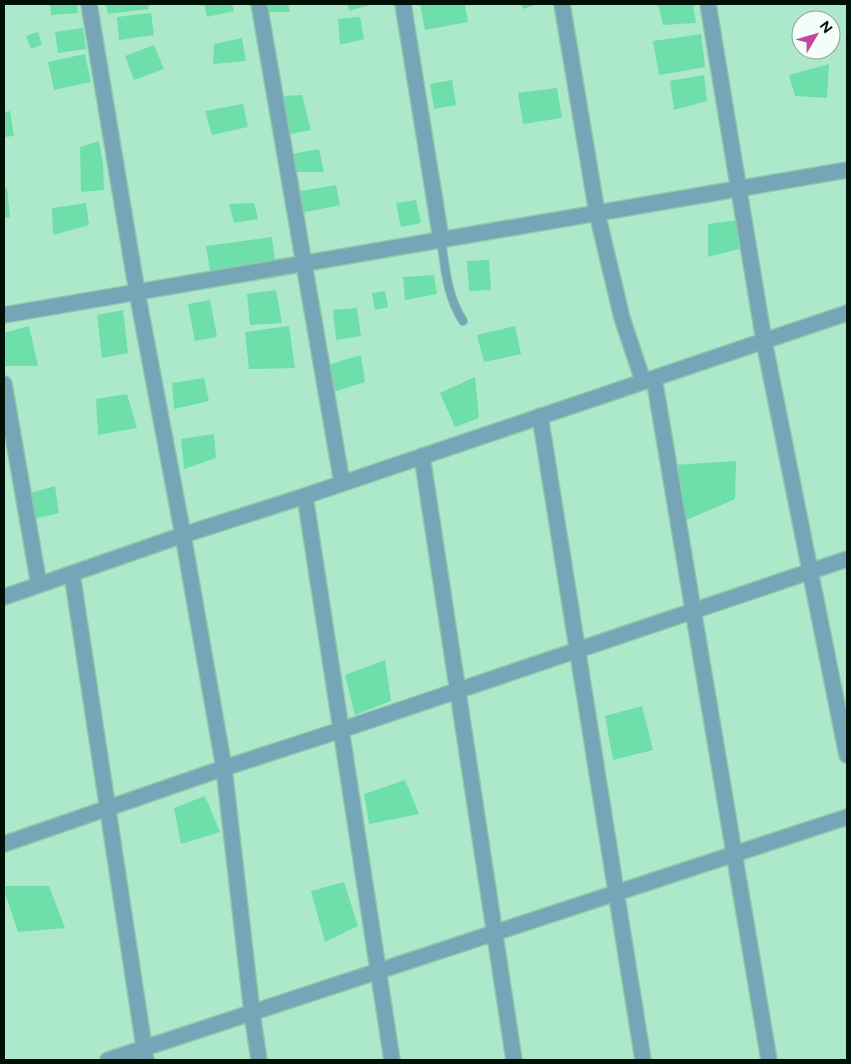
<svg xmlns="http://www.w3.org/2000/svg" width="851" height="1064" font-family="Figtree,sans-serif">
<rect width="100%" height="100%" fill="#ace9ca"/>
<path fill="#6edeab" d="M 50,4 L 77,4 L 78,13 L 51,15 Z
M 106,4 L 148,4 L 149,9 L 108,14 Z
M 204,4 L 232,4 L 234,11 L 207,17 Z
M 264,4 L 288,4 L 290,12 L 266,12 Z
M 348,4 L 373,4 L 349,11 Z
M 420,4 L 465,4 L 468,22 L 425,30 Z
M 521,4 L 538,4 L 523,9 Z
M 658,4 L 693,4 L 696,23 L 663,25 Z
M 151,13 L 154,35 L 119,40 L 117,17 Z
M 360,17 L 364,39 L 340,45 L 338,19 Z
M 83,28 L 86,49 L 58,53 L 55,32 Z
M 38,32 L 42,45 L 31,49 L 26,36 Z
M 701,34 L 705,67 L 659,75 L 653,41 Z
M 242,38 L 246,61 L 213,64 L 214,44 Z
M 154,45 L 164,69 L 134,80 L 125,56 Z
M 85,54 L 91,82 L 54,90 L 48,62 Z
M 829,64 L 827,98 L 795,96 L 789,75 Z
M 704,75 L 707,101 L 674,110 L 670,81 Z
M 452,80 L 456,105 L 434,109 L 430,84 Z
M 557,88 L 562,118 L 523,124 L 518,93 Z
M 302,95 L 311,130 L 286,135 L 280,96 Z
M 243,104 L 248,127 L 212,135 L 205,111 Z
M 10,111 L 14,136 L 4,137 L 4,112 Z
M 99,141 L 103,164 L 104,190 L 81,192 L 80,147 Z
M 319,149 L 324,172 L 293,172 L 286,155 Z
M 336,185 L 340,205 L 301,213 L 295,192 Z
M 7,188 L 10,217 L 4,218 L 4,189 Z
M 416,200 L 421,223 L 401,227 L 396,203 Z
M 86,203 L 89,225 L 53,235 L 52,208 Z
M 254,203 L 258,219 L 234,223 L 229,204 Z
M 737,220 L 739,249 L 708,257 L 708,224 Z
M 272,237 L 275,262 L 210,271 L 206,246 Z
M 489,260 L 491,290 L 469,291 L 467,261 Z
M 434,275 L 437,294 L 405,300 L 403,277 Z
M 276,290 L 282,323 L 250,325 L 247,294 Z
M 385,291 L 388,307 L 375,310 L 372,293 Z
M 210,300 L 217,337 L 195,341 L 188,304 Z
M 357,308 L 361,336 L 336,340 L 333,310 Z
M 123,310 L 128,353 L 102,358 L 97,315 Z
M 29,326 L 38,366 L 5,366 L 4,360 L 4,333 Z
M 289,326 L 295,368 L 249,369 L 245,332 Z
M 515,326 L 521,354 L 484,362 L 477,335 Z
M 361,355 L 365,382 L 333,392 L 328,365 Z
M 475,377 L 479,418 L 455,427 L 440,393 Z
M 204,378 L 209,401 L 174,409 L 172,383 Z
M 127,394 L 137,428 L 98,435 L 96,399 Z
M 214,434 L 216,458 L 184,469 L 181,439 Z
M 736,461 L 735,499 L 682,522 L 673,465 Z
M 55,486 L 59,513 L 33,519 L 31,493 Z
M 385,660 L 391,701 L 355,715 L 345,675 Z
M 642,706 L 653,750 L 613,760 L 605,716 Z
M 405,780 L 419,814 L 369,824 L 364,794 Z
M 205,796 L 220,832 L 181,844 L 174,808 Z
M 344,882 L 358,926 L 325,942 L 311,891 Z
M 4,886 L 49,886 L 65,928 L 18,932 L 4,890 Z"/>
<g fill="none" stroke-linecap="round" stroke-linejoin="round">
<defs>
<path id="service" d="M 441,239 C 445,268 447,296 463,321"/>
<path id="minor" d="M 89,4 L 137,292 L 183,535 L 224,768 L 252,1013 L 259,1060
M 259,4 L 342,483
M 403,4 L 441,239
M 562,4 L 597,213 L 622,318 L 643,381
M 708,4 L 764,341 L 847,755
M 4,315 L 847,170
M 654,378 L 769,1060
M 4,384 L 39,585
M 540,416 L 643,1060
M 422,456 L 514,1060
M 305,496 L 392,1060
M 72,574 L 146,1060
M 4,597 L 183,535 L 305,496 L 847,313
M 4,844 L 224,768 L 341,730 L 847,559
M 108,1060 L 847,817"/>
</defs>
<use href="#service" stroke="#90c6ab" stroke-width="10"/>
<use href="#minor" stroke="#90c6ab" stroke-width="18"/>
<use href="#service" stroke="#75a5b6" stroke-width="8"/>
<use href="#minor" stroke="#75a5b6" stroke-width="15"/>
</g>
<rect width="851" height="1064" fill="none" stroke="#001107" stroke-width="10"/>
<g transform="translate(816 35) rotate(52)"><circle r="24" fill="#f2fef7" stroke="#919f97"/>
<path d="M0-4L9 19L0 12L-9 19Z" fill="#c1489b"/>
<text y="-8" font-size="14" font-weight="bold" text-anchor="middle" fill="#001107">N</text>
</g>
</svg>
